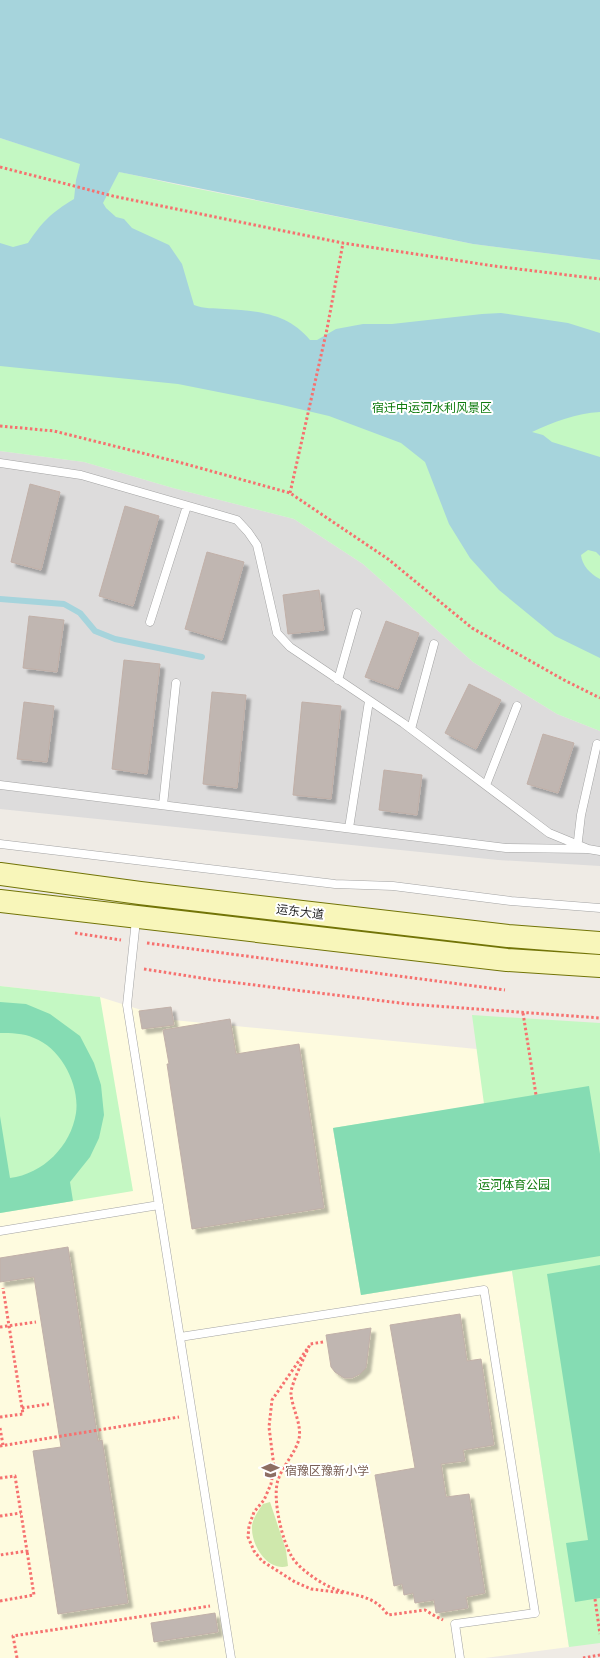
<svg xmlns="http://www.w3.org/2000/svg" width="600" height="1658" font-family="Arial,'Noto Sans SC',sans-serif">
<defs>
<filter id="shadow"><feDropShadow dx="4.5" dy="4.5" stdDeviation="1" flood-color="#0004"/></filter>
</defs>
<rect width="100%" height="100%" fill="#efebe5"/>
<path fill="#dddcdc" d="M 0,451 L 84,462 L 173,488 L 294,519 L 363,564 L 473,662 L 557,714 L 600,731 L 600,866 L 498,860 L 0,809 Z"/>
<path fill="#fefbdf" d="M 0,986 L 100,997 L 173,1020 L 477,1049 L 485,1104 L 333,1129 L 361,1295 L 512,1271 L 569,1647 L 485,1658 L 0,1658 Z"/>
<path fill="#cfe8ac" d="M 270,1502 L 286,1550 L 288,1566 C 268,1572 252,1546 252,1529 C 251,1521 258,1511 263,1504 Z"/>
<path fill="#c4f8c3" d="M 0,138 L 80,163 L 174,184 L 473,244 L 600,260 L 600,731 L 557,714 L 473,662 L 363,564 L 294,519 L 173,488 L 84,462 L 0,451 Z
M 0,986 L 100,997 L 133,1191 L 0,1213 Z
M 472,1015 L 600,1023 L 600,1643 L 569,1647 L 512,1271 L 361,1295 L 333,1128 L 484,1104 Z"/>
<path fill="#85dcb3" d="M 0,1002 L 26,1004 L 50,1014 L 80,1036 L 94,1063 L 101,1085 L 104,1115 L 99,1138 L 90,1157 L 70,1182 L 73,1201 L 0,1213 L 0,1116 L 10,1178 C 43,1174 71,1146 76,1113 C 80,1085 61,1048 34,1038 C 23,1033 11,1033 0,1033 Z
M 589,1086 L 600,1154 L 600,1256 L 361,1295 L 333,1128 Z
M 600,1265 L 600,1598 L 575,1602 L 566,1543 L 588,1540 L 547,1274 Z"/>
<path fill="#a6d4dc" d="M 0,0 L 600,0 L 600,260 L 473,244 L 119,172 L 103,203 L 106,208 L 116,217 L 124,219 L 132,228 L 169,245 L 182,264 L 194,305 C 204,309 214,308 225,309 C 258,311 288,313 310,340 L 317,340 L 336,329 L 363,324 L 392,324 L 482,314 L 501,313 L 568,323 L 600,333 L 600,412 C 576,413 554,422 532,432 L 543,435 L 552,442 L 600,457 L 600,556 L 596,552 L 588,550 L 581,555 C 582,565 590,574 600,579 L 600,658 L 555,636 L 499,590 L 470,558 L 449,524 L 425,462 L 401,443 L 329,416 L 278,404 L 178,384 L 0,366 L 0,243 L 13,247 L 28,243 C 43,221 51,213 74,199 L 76,180 L 80,164 L 0,138 Z"/>
<g fill="none" stroke-linecap="round" stroke-linejoin="round">
<path stroke="#a6d4dc" stroke-width="6" d="M 0,599 L 64,604 L 80,613 L 95,631 L 115,639 L 202,657"/>
</g>
<path fill="#c0b6b1" stroke="#c1b0a8" filter="url(#shadow)" d="M 30,484 L 60,492 L 41,570 L 11,562 Z
M 125,506 L 159,516 L 133,606 L 99,596 Z
M 207,552 L 244,562 L 222,640 L 185,629 Z
M 319,590 L 324,630 L 288,634 L 283,595 Z
M 29,616 L 64,620 L 57,672 L 23,668 Z
M 386,621 L 419,633 L 398,689 L 365,677 Z
M 124,660 L 160,664 L 147,774 L 112,769 Z
M 469,684 L 501,700 L 476,749 L 445,733 Z
M 212,692 L 246,695 L 237,788 L 203,784 Z
M 24,702 L 54,706 L 47,762 L 17,759 Z
M 302,702 L 341,706 L 331,799 L 293,795 Z
M 543,734 L 574,743 L 558,793 L 527,784 Z
M 384,770 L 422,775 L 417,815 L 379,810 Z
M 171,1007 L 174,1025 L 142,1029 L 139,1011 Z
M 230,1019 L 236,1054 L 299,1044 L 324,1208 L 192,1229 L 167,1064 L 169,1064 L 163,1030 Z
M 68,1247 L 98,1441 L 102,1440 L 128,1603 L 58,1614 L 33,1451 L 61,1447 L 34,1277 L 0,1282 L 0,1258 Z
M 460,1314 L 467,1361 L 481,1359 L 494,1445 L 463,1450 L 465,1461 L 441,1464 L 446,1497 L 469,1494 L 485,1593 L 466,1597 L 468,1608 L 436,1613 L 434,1600 L 415,1603 L 413,1593 L 404,1595 L 402,1584 L 394,1586 L 375,1475 L 415,1468 L 390,1325 Z
M 371,1328 L 366,1368 L 360,1374 L 352,1378 L 344,1378 L 335,1372 L 331,1367 L 326,1335 Z
M 215,1613 L 218,1632 L 154,1642 L 151,1623 Z"/>
<g fill="none" stroke-linecap="round" stroke-linejoin="round">
<defs>
<path id="service" d="M 0,463 L 81,475 L 237,520 L 248,532 L 257,545 L 277,633 L 290,647 L 403,723 L 549,833 L 588,849
M 150,622 L 187,506
M 338,680 L 357,613
M 411,729 L 434,644
M 0,785 L 506,848 L 588,849 L 600,851
M 486,785 L 517,706
M 163,805 L 176,683
M 349,828 L 369,701
M 0,844 L 335,884 L 393,886 L 511,901 L 600,908
M 577,849 L 581,815 L 597,744
M 136,920 L 127,1005 L 231,1658
M 0,1231 L 159,1205
M 180,1337 L 484,1290 L 535,1613 L 455,1624 L 460,1658"/>
<path id="secondary" d="M 0,874 L 140,893 L 508,936 L 600,943
M 0,901 L 507,960 L 600,966"/>
</defs>
<use href="#service" stroke="#a3a3a3" stroke-width="9"/>
<use href="#secondary" stroke="#727407" stroke-width="24"/>
<path stroke="#f6716f" stroke-width="3" stroke-dasharray="2.5 2.5" stroke-linecap="butt" d="M 0,167 L 113,196 L 343,243 L 494,266 L 600,279
M 0,426 L 54,431 L 182,463 L 290,493 L 388,559 L 472,628 L 564,680 L 600,698
M 290,493 L 327,329 L 343,243
M 75,933 L 121,940
M 147,943 L 505,990
M 144,969 L 214,980 L 408,1004 L 600,1018
M 523,1013 L 536,1095
M 0,1327 L 36,1322
M 323,1342 L 310,1344 C 306,1354 290,1386 291,1394 C 292,1408 302,1424 299,1439 C 295,1454 283,1465 278,1480 C 272,1498 282,1541 292,1557 C 295,1562 301,1568 305,1571 C 314,1578 324,1585 335,1589 C 356,1597 373,1594 388,1615 L 425,1610 L 435,1616 L 443,1620
M 307,1349 L 272,1400 L 269,1427 L 274,1467 L 271,1484 L 264,1500 L 254,1512 L 249,1526 L 248,1537 L 254,1551 L 262,1561 L 295,1582 L 311,1589 L 344,1593
M 22,1408 L 49,1404
M 0,1417 L 23,1414 L 3,1288
M 0,1428 L 3,1445
M 0,1446 L 179,1417
M 0,1478 L 15,1476 L 27,1551 L 0,1555
M 0,1516 L 21,1513
M 595,1599 L 600,1634
M 0,1601 L 34,1595 L 27,1551
M 17,1658 L 13,1636 L 210,1606
M 583,1658 L 600,1655"/>
<use href="#service" stroke="#fff" stroke-width="8"/>
<use href="#secondary" stroke="#f8f6ba" stroke-width="22"/>
</g>
<defs>
<symbol id="school-bare" viewBox="-9 -9 18 18"><path d="M0-5L7-2L0 1L-7-2ZM-4 1L0 2.5L4 1V4Q0 6-4 4Z" fill="#8d6e63" stroke="#fff" stroke-width="2.5" paint-order="stroke"/></symbol>
</defs>
<g fill-rule="evenodd">
<use href="#school-bare" x="258" y="1458" width="25" height="25"/>
</g>
<g text-anchor="middle" stroke-width="4" stroke-linejoin="round" paint-order="stroke">
<g font-size="12" fill="#0f7b0e" stroke="#fff">
<text x="432" y="412">宿迁中运河水利风景区</text>
<text x="514" y="1189">运河体育公园</text>
</g>
<g font-size="12" fill="#1f1f1f" stroke="#fff">
<text transform="translate(300 912) rotate(7)" y="4">运东大道</text>
</g>
<g font-size="12" fill="#785e54" stroke="#fff" text-anchor="start">
<text x="285" y="1475">宿豫区豫新小学</text>
</g>
</g>
</svg>
